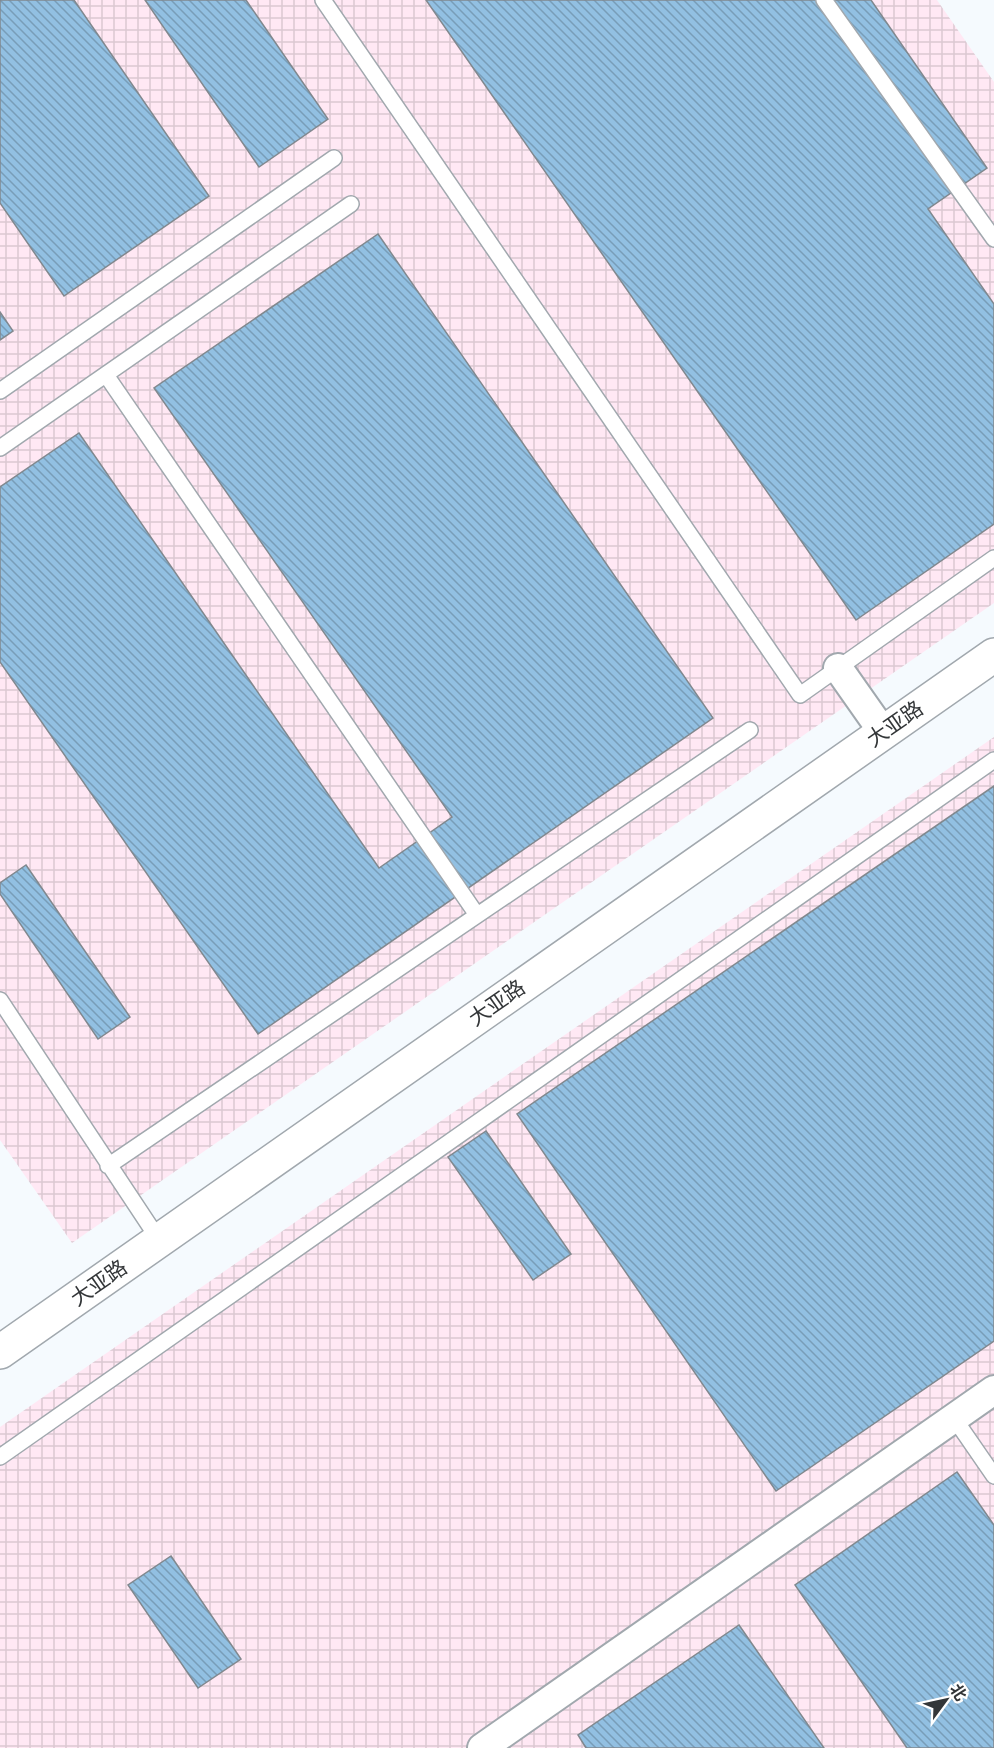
<svg xmlns="http://www.w3.org/2000/svg" width="994" height="1748" font-family="Lato,'Noto Sans SC',sans-serif">
<defs>
<pattern id="industrial-grid" width="8" height="8" patternUnits="userSpaceOnUse" patternTransform="scale(1.5)"><rect width="8" height="8" fill="#ffe8f4"/><path d="M0 4h8M4 0v8" fill="none" stroke="#dbc8d2"/></pattern>
<pattern id="building-back-hatch" width="6" height="6" patternUnits="userSpaceOnUse" patternTransform="scale(1.5)"><rect width="6" height="6" fill="#92c0e2"/><path d="M-1 5l2 2M0 0l6 6M5-1l2 2" fill="none" stroke="#789db8"/></pattern>
</defs>
<rect width="100%" height="100%" fill="#f5fafe"/>
<path fill="url(#industrial-grid)" d="M 0,0 L 937,0 L 994,82 L 994,603 L 72,1243 L 0,1140 Z
M 994,737 L 994,1748 L 0,1748 L 0,1427 Z"/>
<path fill="url(#building-back-hatch)" stroke="#81888e" stroke-width="1.5" d="M 0,0 L 74,0 L 209,196 L 64,296 L 0,203 Z
M 145,0 L 246,0 L 328,119 L 259,167 Z
M 426,0 L 871,0 L 987,168 L 928,209 L 994,304 L 994,524 L 856,620 Z
M 378,234 L 713,718 L 258,1034 L 0,662 L 0,487 L 79,433 L 379,868 L 452,817 L 154,388 Z
M 0,312 L 13,331 L 0,340 Z
M 994,786 L 994,1341 L 776,1491 L 517,1114 Z
M 26,865 L 130,1017 L 98,1039 L 0,894 L 0,883 Z
M 486,1131 L 571,1254 L 533,1280 L 448,1157 Z
M 957,1472 L 994,1525 L 994,1748 L 907,1748 L 795,1585 Z
M 171,1556 L 241,1659 L 198,1688 L 128,1585 Z
M 739,1625 L 824,1748 L 586,1748 L 578,1735 Z"/>
<g fill="none" stroke-linecap="round" stroke-linejoin="round">
<defs>
<path id="lane" d="M 323,0 L 800,695 L 994,558
M 824,0 L 994,239
M 106,375 L 477,915
M 0,391 L 334,158
M 0,448 L 351,204
M 0,1000 L 159,1240
M 108,1166 L 750,730
M 954,1418 L 994,1476
M 0,1457 L 994,760"/>
<path id="street" d="M 838,668 L 883,732
M 482,1748 L 994,1390"/>
<path id="secondary" d="M 0,1352 L 994,655"/>
</defs>
<use href="#lane" stroke="#a1a8ae" stroke-width="18"/>
<use href="#street" stroke="#a1a8ae" stroke-width="32"/>
<use href="#secondary" stroke="#a1a8ae" stroke-width="36"/>
<use href="#lane" stroke="#fff" stroke-width="15"/>
<use href="#street" stroke="#fff" stroke-width="28"/>
<use href="#secondary" stroke="#fff" stroke-width="33"/>
</g>
<g text-anchor="middle" stroke-width="4.5" stroke-linejoin="round" paint-order="stroke">
<g font-size="21" fill="#333638" stroke="#fff">
<text transform="translate(895 724) rotate(-35)" y="7">大亚路</text>
<text transform="translate(497 1003) rotate(-35)" y="7">大亚路</text>
<text transform="translate(99 1283) rotate(-35)" y="7">大亚路</text>
</g>
</g>
<g transform="translate(946 1700) rotate(57)" stroke="#ffffff" stroke-width="4.5" paint-order="stroke">
<path d="M0-4.5L10 22L0 15L-10 22Z" fill="#333638"/>
<text y="-9" font-size="16" font-weight="bold" text-anchor="middle" fill="#333638">北</text>
</g>
</svg>
